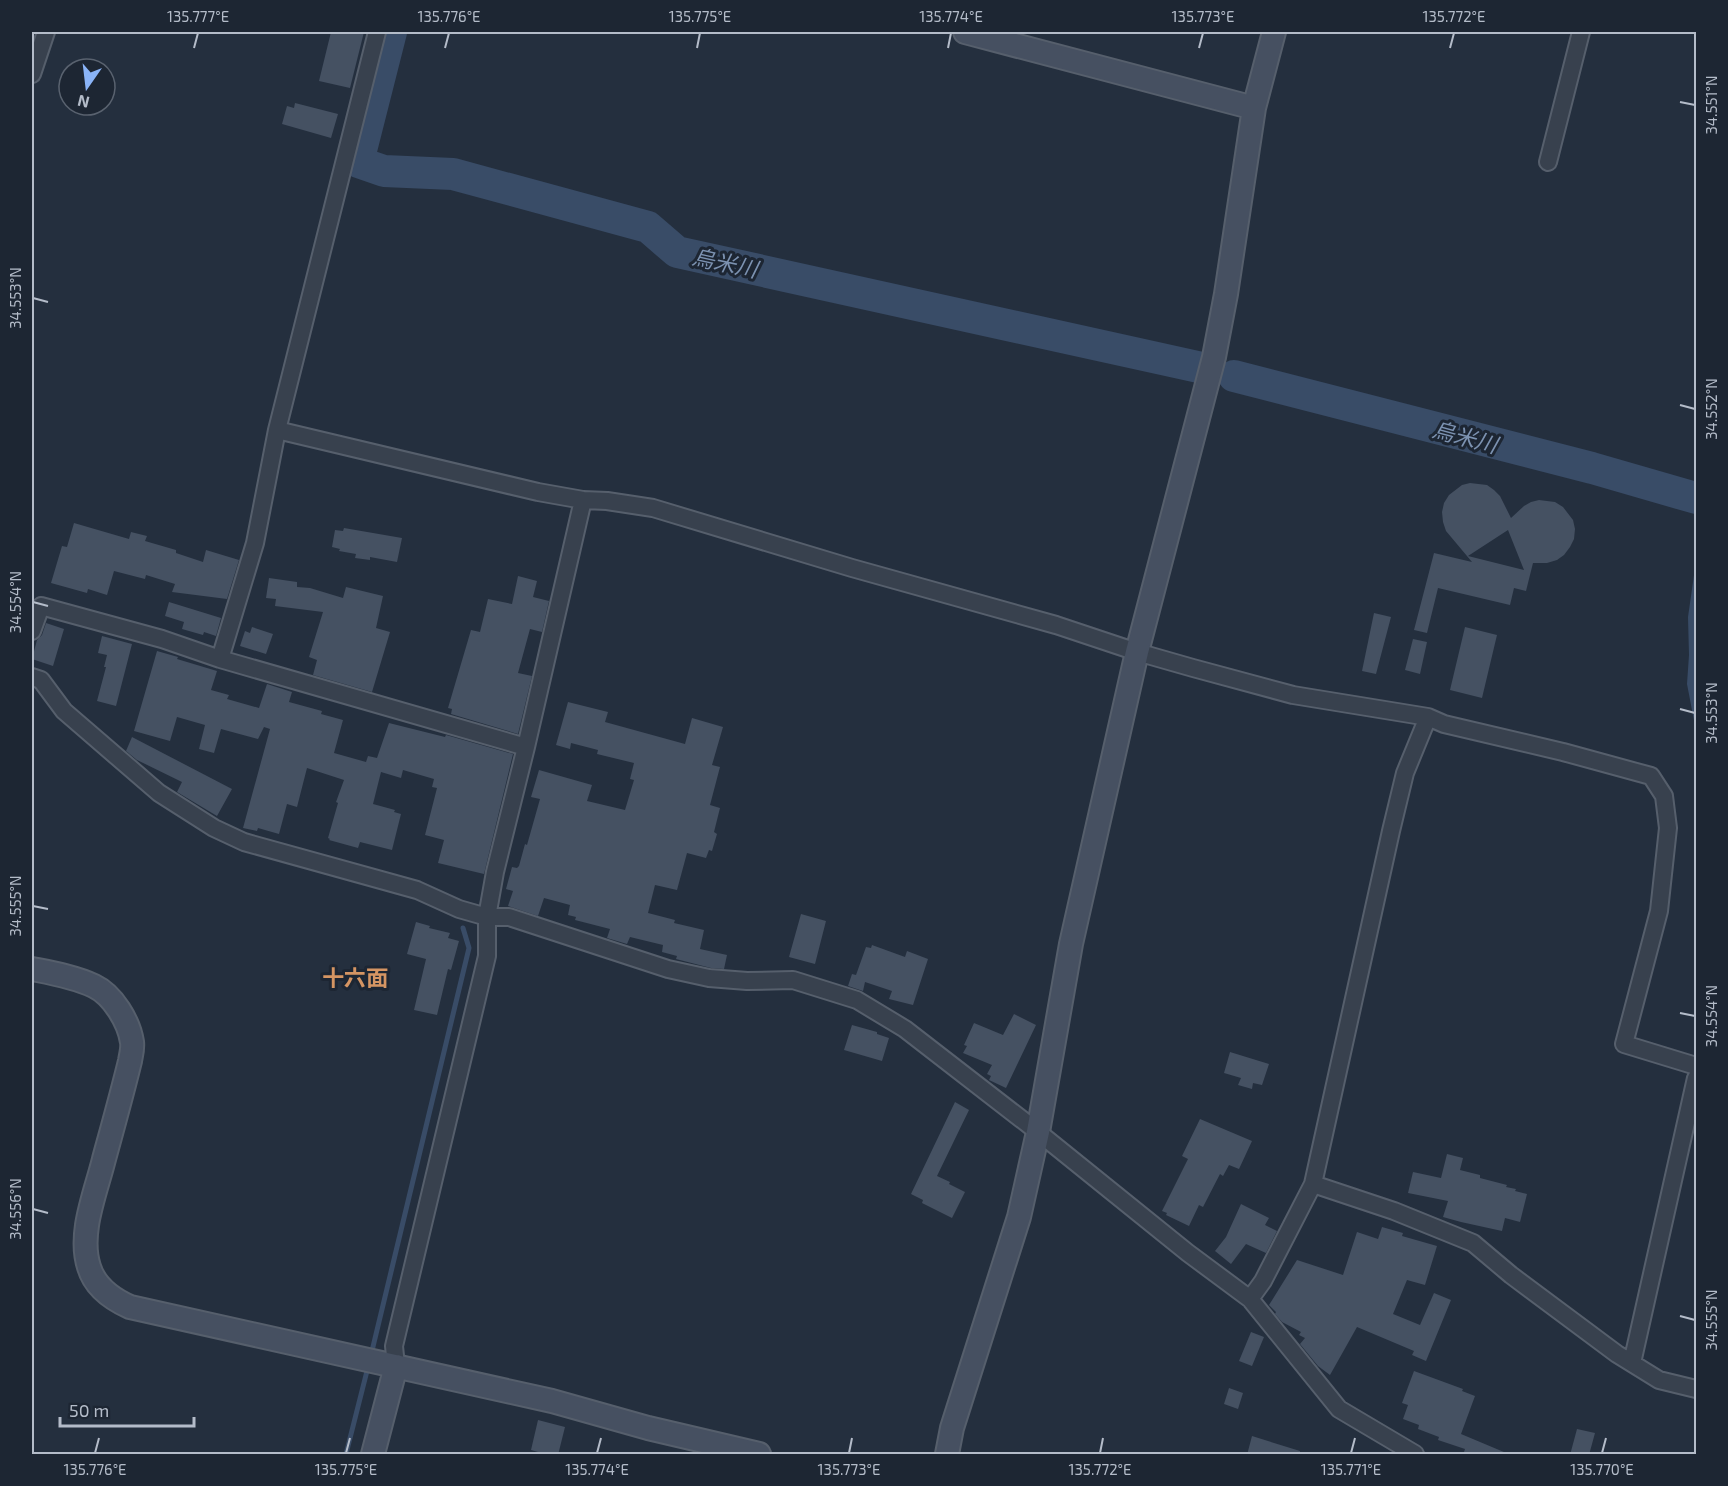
<svg xmlns="http://www.w3.org/2000/svg" width="1728" height="1486" font-family="'Exo 2','Noto Sans JP',sans-serif">
<rect width="100%" height="100%" fill="#242f3e"/>
<path fill="#394c67" d="M 1696,561 L 1696,731 L 1687,684 L 1689,655 L 1688,617 Z"/>
<g fill="none" stroke-linecap="round" stroke-linejoin="round">
<path stroke="#394c67" stroke-width="5" d="M 371,1355 L 469,948 L 463,928
M 346,1454 L 368,1367"/>
<path stroke="#394c67" stroke-width="32" d="M 391,32 L 358,162 L 384,171 L 453,174 L 648,227 L 677,252 L 1198,367
M 1234,376 L 1592,468 L 1696,498"/>
</g>
<path fill="#455162" fill-rule="evenodd" d="M 331,32 L 364,32 L 350,88 L 319,81 Z
M 295,103 L 338,114 L 331,138 L 282,124 L 287,106 L 294,108 Z
M 1470,483 L 1487,485 L 1494,490 L 1500,496 L 1511,518 L 1524,506 L 1531,502 L 1539,500 L 1555,502 L 1563,507 L 1573,520 L 1575,529 L 1574,539 L 1570,547 L 1564,555 L 1557,560 L 1547,563 L 1533,563 L 1526,591 L 1514,588 L 1510,605 L 1438,588 L 1427,633 L 1414,630 L 1434,553 L 1472,562 L 1446,531 L 1443,522 L 1442,512 L 1444,503 L 1449,495 L 1462,485 ZM 1508,530 L 1524,570 L 1468,556 Z
M 74,523 L 129,539 L 131,532 L 147,536 L 145,541 L 176,550 L 176,553 L 203,562 L 206,550 L 239,560 L 227,599 L 172,592 L 175,584 L 146,575 L 145,579 L 114,571 L 107,595 L 88,589 L 87,593 L 51,583 L 62,546 L 67,547 Z
M 344,528 L 402,538 L 397,562 L 370,557 L 370,560 L 355,558 L 356,554 L 339,551 L 340,549 L 332,547 L 335,530 L 343,531 Z
M 518,576 L 537,581 L 533,597 L 549,601 L 542,632 L 530,629 L 518,673 L 532,676 L 518,734 L 451,714 L 452,709 L 448,708 L 471,630 L 480,632 L 488,599 L 512,604 Z
M 269,578 L 297,582 L 297,587 L 310,588 L 343,598 L 346,587 L 383,596 L 376,628 L 390,632 L 372,692 L 313,675 L 317,660 L 309,657 L 323,612 L 275,606 L 276,599 L 266,598 Z
M 169,602 L 221,618 L 216,636 L 204,632 L 203,635 L 182,629 L 184,622 L 165,616 Z
M 1374,613 L 1391,617 L 1376,674 L 1362,671 Z
M 46,623 L 64,629 L 53,666 L 32,659 L 37,640 L 42,635 Z
M 252,627 L 273,634 L 266,654 L 240,646 L 245,631 L 250,633 Z
M 1465,627 L 1497,635 L 1482,698 L 1450,690 Z
M 102,636 L 132,644 L 116,706 L 97,701 L 106,667 L 104,667 L 107,655 L 98,653 Z
M 1413,639 L 1427,642 L 1420,674 L 1405,670 Z
M 157,651 L 178,657 L 177,659 L 217,671 L 211,690 L 229,695 L 227,699 L 259,708 L 267,684 L 292,692 L 289,702 L 322,711 L 321,714 L 343,720 L 334,753 L 366,762 L 368,756 L 377,758 L 389,723 L 445,737 L 446,735 L 513,754 L 484,874 L 438,863 L 444,840 L 425,835 L 437,788 L 432,787 L 434,779 L 403,770 L 401,778 L 381,772 L 373,804 L 395,810 L 394,812 L 401,814 L 392,850 L 360,842 L 358,848 L 329,840 L 330,839 L 328,838 L 338,803 L 336,802 L 344,780 L 307,768 L 297,807 L 287,804 L 279,834 L 258,828 L 257,831 L 243,828 L 270,729 L 264,727 L 258,739 L 221,729 L 214,753 L 199,749 L 205,725 L 177,717 L 170,741 L 134,731 Z
M 568,702 L 608,712 L 605,722 L 685,744 L 692,718 L 723,727 L 712,765 L 720,767 L 710,805 L 720,808 L 714,832 L 717,834 L 712,851 L 709,850 L 706,858 L 687,853 L 677,890 L 655,885 L 648,913 L 675,920 L 674,923 L 704,930 L 700,949 L 727,955 L 724,969 L 711,968 L 676,959 L 677,956 L 662,952 L 663,945 L 630,937 L 627,944 L 607,938 L 610,929 L 575,920 L 576,917 L 568,915 L 570,905 L 544,898 L 538,916 L 508,906 L 513,891 L 506,889 L 512,867 L 517,868 L 519,866 L 525,844 L 527,845 L 540,799 L 531,797 L 539,770 L 592,785 L 587,801 L 625,810 L 634,780 L 630,779 L 634,763 L 597,754 L 598,750 L 571,743 L 570,749 L 556,745 Z
M 132,737 L 232,789 L 217,816 L 177,792 L 182,782 L 137,760 L 126,751 Z
M 801,914 L 826,921 L 815,964 L 789,957 Z
M 416,922 L 430,926 L 429,928 L 450,933 L 448,938 L 459,941 L 451,970 L 448,969 L 437,1015 L 414,1010 L 426,959 L 407,954 Z
M 872,945 L 905,957 L 907,951 L 928,959 L 913,1005 L 889,999 L 892,991 L 865,982 L 863,991 L 848,986 L 852,974 L 856,975 L 866,947 L 871,948 Z
M 1014,1014 L 1036,1025 L 1006,1088 L 989,1080 L 991,1076 L 987,1074 L 992,1065 L 963,1053 L 967,1046 L 964,1045 L 974,1023 L 1003,1035 Z
M 852,1025 L 877,1032 L 877,1034 L 889,1038 L 882,1061 L 844,1050 Z
M 1230,1052 L 1269,1064 L 1262,1085 L 1253,1083 L 1252,1089 L 1238,1085 L 1241,1078 L 1224,1073 Z
M 955,1102 L 969,1110 L 937,1176 L 950,1182 L 949,1184 L 965,1192 L 952,1218 L 922,1203 L 923,1200 L 911,1194 Z
M 1200,1119 L 1252,1141 L 1239,1169 L 1229,1165 L 1223,1176 L 1220,1174 L 1203,1207 L 1199,1205 L 1189,1226 L 1166,1215 L 1167,1213 L 1162,1211 L 1188,1159 L 1182,1156 Z
M 1447,1154 L 1463,1158 L 1460,1170 L 1480,1175 L 1480,1178 L 1507,1185 L 1506,1187 L 1516,1189 L 1515,1191 L 1527,1194 L 1520,1222 L 1505,1218 L 1502,1231 L 1461,1222 L 1443,1217 L 1448,1201 L 1408,1193 L 1413,1172 L 1441,1178 Z
M 1241,1204 L 1269,1218 L 1265,1225 L 1277,1231 L 1266,1253 L 1246,1244 L 1231,1264 L 1215,1251 L 1226,1237 Z
M 1382,1227 L 1403,1233 L 1402,1236 L 1437,1246 L 1425,1285 L 1407,1280 L 1393,1314 L 1420,1325 L 1434,1293 L 1451,1300 L 1426,1361 L 1412,1355 L 1414,1351 L 1357,1327 L 1330,1375 L 1318,1366 L 1300,1344 L 1305,1338 L 1299,1335 L 1301,1332 L 1282,1322 L 1275,1314 L 1276,1312 L 1269,1305 L 1297,1260 L 1343,1275 L 1357,1232 L 1378,1239 Z
M 1251,1332 L 1264,1337 L 1252,1366 L 1239,1361 Z
M 1414,1371 L 1463,1389 L 1462,1391 L 1475,1396 L 1461,1434 L 1511,1455 L 1463,1455 L 1465,1449 L 1438,1440 L 1439,1437 L 1418,1429 L 1419,1425 L 1403,1419 L 1408,1405 L 1402,1403 Z
M 1229,1388 L 1243,1393 L 1238,1409 L 1224,1404 Z
M 538,1420 L 565,1427 L 558,1455 L 549,1455 L 531,1450 Z
M 1577,1429 L 1595,1433 L 1589,1455 L 1570,1455 Z
M 1252,1436 L 1300,1451 L 1300,1455 L 1247,1455 Z"/>
<g fill="none" stroke-linecap="round" stroke-linejoin="round">
<defs>
<path id="street" d="M 32,74 L 46,32
M 1548,162 L 1581,32
M 277,430 L 538,492 L 583,500 L 607,501 L 653,508 L 852,568 L 1056,625 L 1137,652 L 1193,668 L 1293,695 L 1428,717 L 1444,724 L 1563,752 L 1651,776 L 1664,796 L 1668,828 L 1659,911 L 1624,1044 L 1696,1066
M 32,631 L 41,606 L 162,639 L 220,659 L 526,747
M 220,659 L 255,543 L 277,430 L 377,32
M 32,677 L 41,680 L 64,711 L 159,793 L 214,828 L 244,842 L 417,890 L 459,909 L 487,917 L 509,917 L 668,969 L 709,978 L 747,981 L 793,980 L 857,1000 L 905,1029 L 1038,1132 L 1188,1253 L 1250,1299 L 1339,1409 L 1415,1454
M 1313,1184 L 1394,1211 L 1473,1243 L 1511,1275 L 1617,1354 L 1659,1380 L 1696,1389
M 1250,1299 L 1263,1281 L 1313,1184 L 1391,831 L 1405,773 L 1428,717
M 1632,1363 L 1696,1078
M 396,1366 L 394,1346 L 487,956 L 487,917 L 495,872 L 526,747 L 583,500"/>
<path id="secondary" d="M 965,32 L 1254,108
M 32,969 C 52,973 75,977 94,986 C 113,995 129,1022 132,1042 C 133,1048 131,1055 130,1061 C 122,1094 113,1126 104,1159 C 96,1192 78,1233 89,1267 C 95,1287 112,1299 130,1307 L 552,1401 L 648,1428 L 759,1454
M 373,1454 L 396,1366
M 947,1454 L 952,1428 L 1019,1217 L 1038,1132 L 1071,944 L 1137,652 L 1214,357 L 1226,294 L 1254,108 L 1274,32"/>
</defs>
<use href="#street" stroke="#565f6c" stroke-width="20"/>
<use href="#secondary" stroke="#565f6c" stroke-width="26"/>
<use href="#street" stroke="#38414e" stroke-width="16"/>
<use href="#secondary" stroke="#465061" stroke-width="22"/>
</g>
<path fill="none" stroke="#b4bcc9" stroke-width="2" d="M 194,48 L 198,33M 445,48 L 449,33M 697,48 L 700,33M 948,48 L 951,33M 1199,48 L 1203,33M 1450,48 L 1454,33M 1680,102 L 1695,105M 33,298 L 48,302M 1680,405 L 1695,409M 33,602 L 48,606M 1680,709 L 1695,713M 33,906 L 48,909M 1680,1013 L 1695,1016M 33,1209 L 48,1213M 1680,1316 L 1695,1320M 95,1453 L 99,1438M 346,1453 L 350,1438M 597,1453 L 601,1438M 849,1453 L 852,1438M 1100,1453 L 1103,1438M 1351,1453 L 1355,1438M 1602,1453 L 1606,1438"/>
<g text-anchor="middle" stroke-width="6" stroke-linejoin="round" paint-order="stroke">
<g font-size="22" font-style="italic" fill="#7c92b1" stroke="#1d2633">
<text transform="translate(725 263) rotate(12)" y="8">烏米川</text>
<text transform="translate(1465 437) rotate(15)" y="8">烏米川</text>
</g>
<g font-size="22" font-weight="bold" fill="#d59563" stroke="#1d2633">
<text x="355" y="986">十六面</text>
</g>
</g>
<rect width="1728" height="1486" fill="none" stroke="#1d2633" stroke-width="66"/>
<g transform="translate(87 87) rotate(194)"><circle r="28" fill="#1d2633" stroke="#59626f" stroke-width="1.5"/>
<path d="M0-4.5L10 22L0 15L-10 22Z" fill="#8ab4f8"/>
<text y="-9" font-size="16" font-weight="bold" text-anchor="middle" fill="#b4bcc9">N</text>
</g>
<path d="M60 1417v9h134v-9" fill="none" stroke="#b4bcc9" stroke-width="3"/>
<text x="69" y="1417" font-size="18" fill="#b4bcc9" stroke="#1d2633" stroke-width="4.5" paint-order="stroke">50 m</text>
<rect x="33" y="33" width="1662" height="1420" fill="none" stroke="#b4bcc9" stroke-width="2"/>
<g font-size="15" text-anchor="middle" fill="#b4bcc9">
<text x="198" y="22">135.777°E</text>
<text x="449" y="22">135.776°E</text>
<text x="700" y="22">135.775°E</text>
<text x="951" y="22">135.774°E</text>
<text x="1203" y="22">135.773°E</text>
<text x="1454" y="22">135.772°E</text>
<text transform="translate(1712 105) rotate(-90)" y="5">34.551°N</text>
<text transform="translate(16 298) rotate(-90)" y="5">34.553°N</text>
<text transform="translate(1712 409) rotate(-90)" y="5">34.552°N</text>
<text transform="translate(16 602) rotate(-90)" y="5">34.554°N</text>
<text transform="translate(1712 713) rotate(-90)" y="5">34.553°N</text>
<text transform="translate(16 906) rotate(-90)" y="5">34.555°N</text>
<text transform="translate(1712 1016) rotate(-90)" y="5">34.554°N</text>
<text transform="translate(16 1209) rotate(-90)" y="5">34.556°N</text>
<text transform="translate(1712 1320) rotate(-90)" y="5">34.555°N</text>
<text x="95" y="1475">135.776°E</text>
<text x="346" y="1475">135.775°E</text>
<text x="597" y="1475">135.774°E</text>
<text x="849" y="1475">135.773°E</text>
<text x="1100" y="1475">135.772°E</text>
<text x="1351" y="1475">135.771°E</text>
<text x="1602" y="1475">135.770°E</text>
</g>
</svg>
